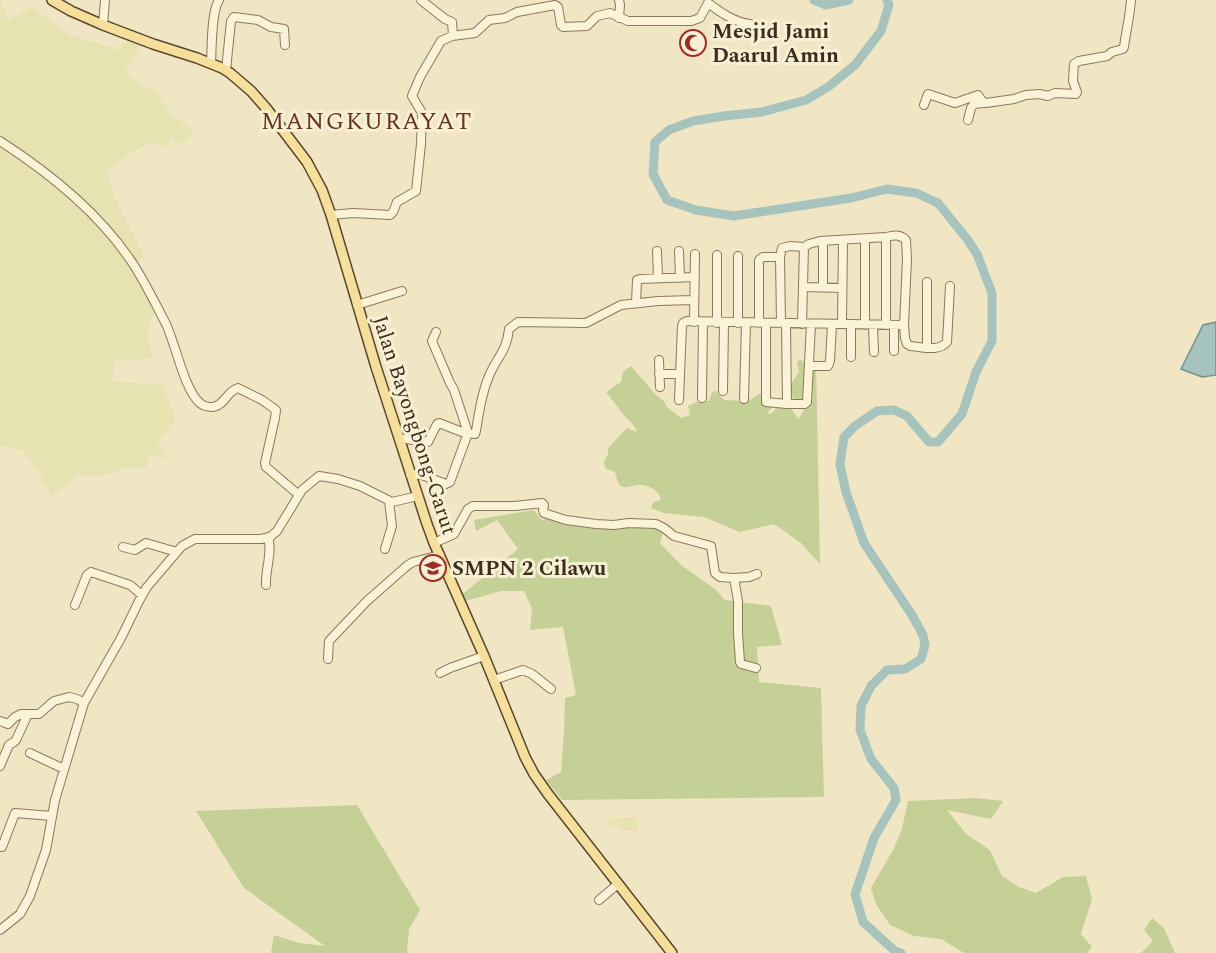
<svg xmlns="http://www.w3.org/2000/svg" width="1216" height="953" font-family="Spectral,serif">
<rect width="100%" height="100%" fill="#f1e6c4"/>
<path fill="#e7e2b1" d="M 0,0 L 9,20 L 32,7 L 69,35 L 118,49 L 128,38 L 141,45 L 125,71 L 135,80 L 156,92 L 171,114 L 194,131 L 183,144 L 171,138 L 166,148 L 153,143 L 134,150 L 107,172 L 116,200 L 144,256 L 130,267 L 157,313 L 151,316 L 147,333 L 153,358 L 115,361 L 112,381 L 163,385 L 175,416 L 171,429 L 157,440 L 169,460 L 150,455 L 146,468 L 125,468 L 105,475 L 77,475 L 52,497 L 40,475 L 23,451 L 5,446 L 0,446 Z
M 614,817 L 620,819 L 621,818 L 636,817 L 638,831 L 619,830 L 620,820 L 618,826 L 610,827 L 607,821 Z"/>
<path fill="#c5d097" d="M 802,360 L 804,363 L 810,363 L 813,364 L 814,361 L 816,361 L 820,564 L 801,543 L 774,524 L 740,532 L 704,517 L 664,513 L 651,508 L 653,502 L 658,501 L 661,499 C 658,489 646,484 636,485 C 631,486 626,489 621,486 C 617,483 616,476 615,472 L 605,468 L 604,462 L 608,454 L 608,448 L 627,428 L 637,432 C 636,427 630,420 626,418 L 606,392 L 621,382 L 623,372 L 631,366 L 657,396 L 664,401 L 667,407 L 681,418 L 690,415 L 688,406 L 702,400 L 709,401 L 712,392 L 716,391 L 724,400 L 748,401 L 757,395 L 770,390 L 769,400 L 773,407 L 768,412 L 770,414 L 773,412 L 784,397 L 798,419 L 804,411 L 803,407 L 794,401 L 789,387 L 799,372 L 797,361 Z
M 534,510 L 542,520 L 553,516 L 664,529 L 660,543 L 681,565 L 715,589 L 725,600 L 771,606 L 782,645 L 757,647 L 759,682 L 821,688 L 824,797 L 562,800 L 546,780 L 561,772 L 564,730 L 565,698 L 576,695 L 563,627 L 530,630 L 532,609 L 524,591 L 501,591 L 466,601 L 461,591 L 464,593 L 470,588 L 518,549 L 497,520 L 476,531 L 474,520 Z
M 976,798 L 1003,801 L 991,819 L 947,810 L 966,834 L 990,850 L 1002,876 L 1019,887 L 1036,893 L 1063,877 L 1086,876 L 1092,899 L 1081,934 L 1092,947 L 1087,953 L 964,953 L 941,939 L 914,936 L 890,925 L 876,904 L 871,888 L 894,848 L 902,829 L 908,801 Z
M 357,805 L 420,910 L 409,929 L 407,953 L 271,953 L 274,935 L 299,943 L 325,946 L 244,888 L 196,811 Z
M 1152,918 L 1164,928 L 1175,953 L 1141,953 L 1153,941 L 1144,930 Z"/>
<path fill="#a6c4bd" stroke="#6c938c" stroke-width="1.5" d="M 1216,322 L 1216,375 L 1202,377 L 1181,369 L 1203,325 Z"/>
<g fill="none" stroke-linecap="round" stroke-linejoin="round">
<path stroke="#a6c4bd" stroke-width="9" d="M 814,0 L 826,5 L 849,0
M 887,0 L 889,5 L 881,31 L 855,65 L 828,87 L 806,100 L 762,112 L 724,116 L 693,121 L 669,130 L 655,142 L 653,174 L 667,200 L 696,210 L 734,216 L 851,198 L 887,189 L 916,193 L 938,203 L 967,239 L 977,254 L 992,293 L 992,341 L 976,372 L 962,414 L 938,442 L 929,442 L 907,416 L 894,410 L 877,411 L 855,426 L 844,437 L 840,464 L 846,492 L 864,543 L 912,615 L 923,635 L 925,645 L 921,659 L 905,669 L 887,670 L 871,686 L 861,706 L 860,730 L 871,759 L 894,788 L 896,800 L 874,838 L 855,894 L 863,922 L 895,951 L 901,953"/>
<defs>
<path id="minor" d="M 421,0 L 445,19 L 452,22 L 453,36
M 619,0 L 620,5 L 619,18
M 103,25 L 105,0
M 211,63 C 212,48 211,12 219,0
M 226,70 L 231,21 L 234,17 L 258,20 L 271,27 L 284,29 L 285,45
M 924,105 L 928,94 L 955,103 L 978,95 L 982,101 L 986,103 L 1014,99 L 1026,95 L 1039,94 L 1048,96 L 1055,93 L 1076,94 L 1077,92 L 1073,81 L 1074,64 L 1079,61 L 1107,56 L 1112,52 L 1123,49 L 1124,47 C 1126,31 1130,16 1131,0
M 968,120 L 971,108 L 974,104 L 983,103
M 0,141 C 48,172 96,210 129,258 C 142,276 154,301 165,322 C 175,341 184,390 200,403 C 203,406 208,407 213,407 C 225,405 227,391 238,388 L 262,400 L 276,410 L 275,418 L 265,463 L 266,467 L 299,495
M 331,215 L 353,213 L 390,215 L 393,212 L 397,202 L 416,191 L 421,144 L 422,113 L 412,96 L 420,77 L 441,41 L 452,36 L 475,33 L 489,20 L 505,18 L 517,12 L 555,5 L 558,7 L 561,25 L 563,27 L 587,26 L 597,16 L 610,13 L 628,21 L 691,21 L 700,18 L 708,3 C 720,12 734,22 750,24
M 823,241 L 823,287
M 657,251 L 658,278
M 679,251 L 680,278
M 717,255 L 717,323
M 927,282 L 927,347
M 803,287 L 842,288
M 636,303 L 637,280 L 640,279 L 695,277
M 357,305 L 402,291
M 694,322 L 695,254
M 738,323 L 738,256
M 759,323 L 759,260 L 763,257 L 780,257
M 766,323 L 766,402 L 787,404
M 781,323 L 780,257 L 782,248 L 790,246 L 804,247
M 786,323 L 787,404 L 805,404 L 807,402 L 811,324
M 802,324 L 804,247 L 809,244 L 820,241 L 886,237 C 894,235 900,234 906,240 L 907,259 L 904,325 L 905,338 L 907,344 L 910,346 C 923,347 939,352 947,342 L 950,286
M 842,324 L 843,240
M 851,324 L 851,357
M 865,325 L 865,239
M 873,325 L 874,352
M 886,325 L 886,237
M 894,325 L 894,351
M 659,360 L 660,387
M 809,366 L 828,366 L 830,361 L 832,324
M 659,374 L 680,374
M 723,391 L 724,323
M 702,398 L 703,322
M 744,399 L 746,323
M 679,400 L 682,326 L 683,323 L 687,321 L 904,325
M 399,438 L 428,442 L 437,424 L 439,423 L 462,432 L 475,434 L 476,431 C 479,412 482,393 489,376 C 497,357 507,351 509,329 L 518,322 L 586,323 L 621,305 L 658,301 L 694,300
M 410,474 L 422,475 L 446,484 L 450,482 L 468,433 L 454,390 L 450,383 L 432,341 L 436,332
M 434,543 L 454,534 L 468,509 L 473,506 L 515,506 L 542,503 L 544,505 L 543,510 L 544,513 L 566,520 L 596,524 L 614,525 L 629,523 L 656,524 L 664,528 L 674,536 L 711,546 L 715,573 L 720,577 L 734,578 L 738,601 L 738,633 L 740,662 L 741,664 L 756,668
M 123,547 L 135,550 L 146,543 L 177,552
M 385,549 L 392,526 L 389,501
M 734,578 L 749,577 L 757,574
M 266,585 C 265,570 273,551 268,537
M 75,605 L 87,575 L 91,572 L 130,585 L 142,595
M 328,659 L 329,641 L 367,601 L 408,565 L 413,562 L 440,555
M 440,673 L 450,668 L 484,656
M 494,680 L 523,670 L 532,674 L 551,689
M 0,721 L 8,724 L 15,717 L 21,714 L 39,714 L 54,701 L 69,697 L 77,699 L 84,703
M 30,753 L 64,769
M 0,766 L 9,745 L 14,742 L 16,740 L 28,714
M 0,847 L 2,847 L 15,813 L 52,816
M 599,900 L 618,884
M 0,930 L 20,914 L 30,896 L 46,850 L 55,800 L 84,703 L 121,638 L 139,601 L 147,587 L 182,546 L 195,539 L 261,539 L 270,537 L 277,531 L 302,490 L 319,476 L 338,479 L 360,486 L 392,502 L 418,496"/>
<path id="major" d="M 52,0 L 71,11 L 103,25 L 153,44 L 197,58 L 222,68 L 230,73 L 251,91 L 266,108 L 307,162 L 322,190 L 331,215 L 376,367 L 427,524 L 434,543 L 484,656 L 525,757 L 534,774 L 548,794 L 672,953"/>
</defs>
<use href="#minor" stroke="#8d7859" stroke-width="10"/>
<use href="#major" stroke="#5a462e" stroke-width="12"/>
<use href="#minor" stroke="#fbf3d8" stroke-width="8"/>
<use href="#major" stroke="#f5df9b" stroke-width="9"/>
</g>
<defs>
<symbol id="mosque-ring" viewBox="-11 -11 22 22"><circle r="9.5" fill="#f8f0d4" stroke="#9f2d26" stroke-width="1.5"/><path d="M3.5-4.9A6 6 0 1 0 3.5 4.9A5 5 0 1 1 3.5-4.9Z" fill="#9f2d26"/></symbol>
<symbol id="school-ring" viewBox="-11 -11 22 22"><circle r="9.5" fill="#f8f0d4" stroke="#9f2d26" stroke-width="1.5"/><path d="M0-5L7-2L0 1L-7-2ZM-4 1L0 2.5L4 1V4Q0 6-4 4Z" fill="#9f2d26"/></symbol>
</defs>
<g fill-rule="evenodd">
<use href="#mosque-ring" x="678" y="28" width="30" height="30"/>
<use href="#school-ring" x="418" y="553" width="30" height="30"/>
</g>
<g text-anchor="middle" stroke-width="6" stroke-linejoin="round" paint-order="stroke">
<g font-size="21" font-weight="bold" fill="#3c2f1e" stroke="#f8f0d4" text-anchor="start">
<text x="712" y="38">Mesjid Jami<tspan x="712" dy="24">Daarul Amin</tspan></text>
<text x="452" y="575">SMPN 2 Cilawu</text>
</g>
<g font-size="21" fill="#3c2f1e" stroke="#f8f0d4">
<text transform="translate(415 425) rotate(72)" y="7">Jalan Bayongbong-Garut</text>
</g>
<g font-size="24" letter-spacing="1.5" fill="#6b311b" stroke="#f8f0d4">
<text x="367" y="129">MANGKURAYAT</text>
</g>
</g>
</svg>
